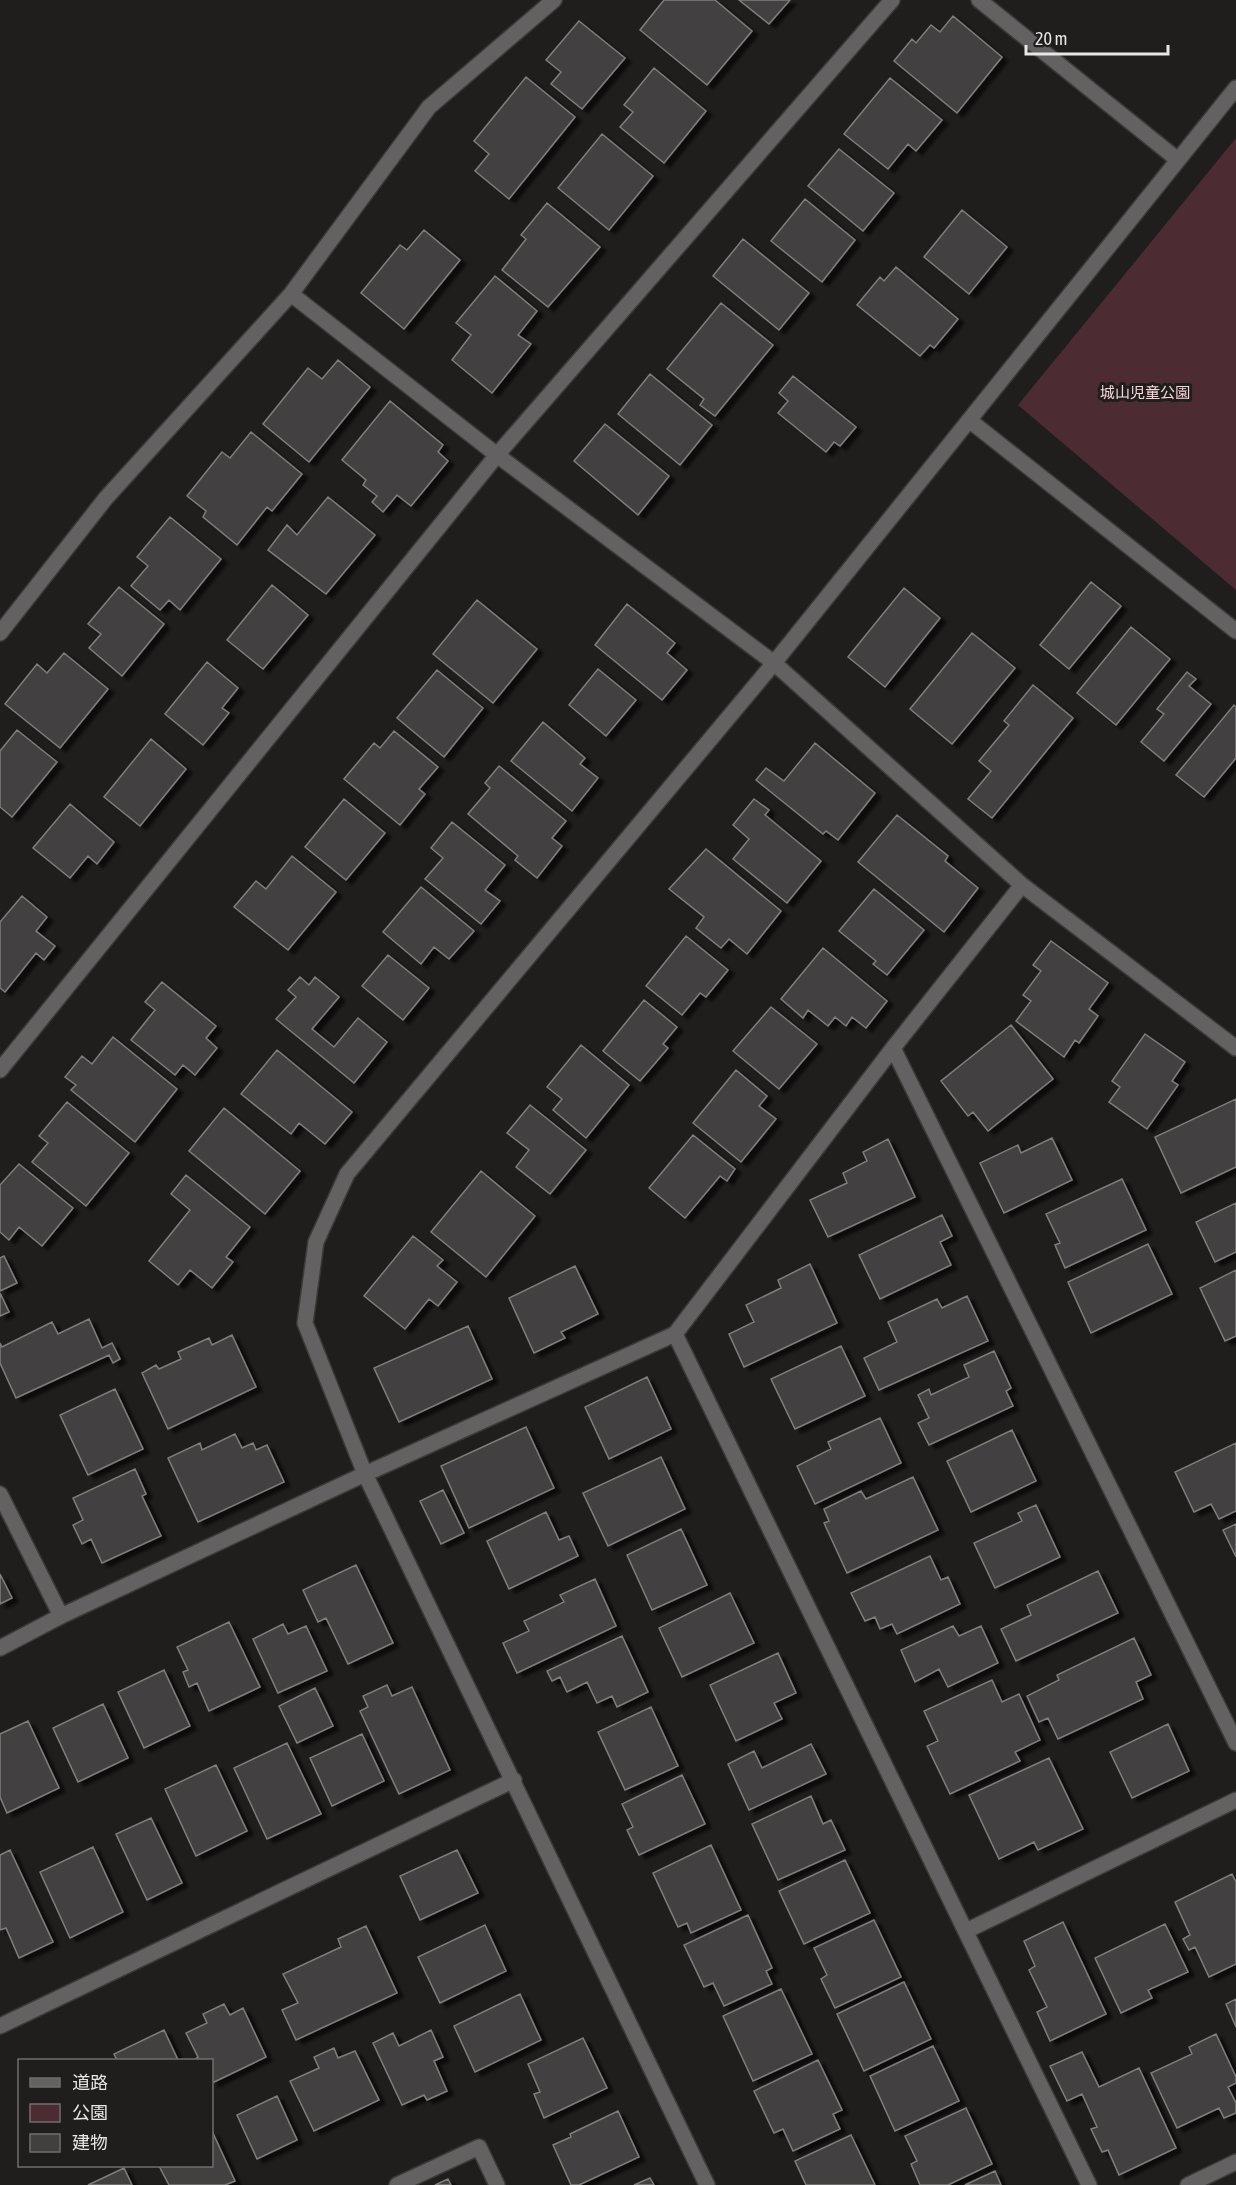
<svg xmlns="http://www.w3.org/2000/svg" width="1236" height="2185" font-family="'Asap Condensed','Noto Sans JP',sans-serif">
<defs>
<filter id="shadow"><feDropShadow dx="6" dy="4" stdDeviation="1.5" flood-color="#0009"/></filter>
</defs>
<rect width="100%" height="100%" fill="#201d1d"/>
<path fill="#4c2c32" d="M 1236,138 L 1236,590 L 1018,405 Z"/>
<path fill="#423f3f" stroke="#807d7d" stroke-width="1.5" filter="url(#shadow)" d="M 664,0 L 715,0 L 752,31 L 707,85 L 640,30 Z
M 739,0 L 790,0 L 769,24 Z
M 953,16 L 1002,57 L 957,113 L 894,61 L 912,39 L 916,43 L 931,25 L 940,32 Z
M 579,21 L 625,58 L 582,109 L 551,84 L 561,72 L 546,60 Z
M 654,68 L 706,111 L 664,163 L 620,127 L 633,112 L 624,105 Z
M 526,77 L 575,117 L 509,199 L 475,171 L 489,154 L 474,141 Z
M 890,78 L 942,120 L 916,151 L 908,144 L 888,169 L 844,134 Z
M 602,134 L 653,176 L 609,230 L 558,188 Z
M 839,149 L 894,193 L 863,231 L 808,186 Z
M 805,199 L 855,240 L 822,282 L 771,241 Z
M 547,203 L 600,247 L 548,307 L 502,270 L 526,239 L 521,235 Z
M 962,210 L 1007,247 L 969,294 L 924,257 Z
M 424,230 L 460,260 L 404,329 L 361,293 L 400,245 L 407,250 Z
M 743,239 L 809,293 L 779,330 L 713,276 Z
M 896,267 L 958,319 L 934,348 L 930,345 L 920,356 L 857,305 L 880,277 L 884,281 Z
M 495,276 L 537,311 L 518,335 L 531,344 L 492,393 L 452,360 L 471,335 L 456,323 Z
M 721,303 L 773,345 L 715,416 L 700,405 L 704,399 L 667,369 Z
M 338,360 L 370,387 L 309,462 L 263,424 L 308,368 L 322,379 Z
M 650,374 L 712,425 L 680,465 L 618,414 Z
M 793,376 L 856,427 L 840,446 L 834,442 L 826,452 L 778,413 L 788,401 L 779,393 Z
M 390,401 L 443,445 L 438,452 L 448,461 L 411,506 L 397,495 L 383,512 L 372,502 L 377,496 L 363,485 L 366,480 L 342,460 Z
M 605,424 L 669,476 L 638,515 L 574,461 Z
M 251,432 L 302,474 L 272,511 L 267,507 L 237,545 L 203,517 L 206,511 L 187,496 L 222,452 L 230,458 Z
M 328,497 L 375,535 L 326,594 L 268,550 L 287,525 L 297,535 Z
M 170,517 L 221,559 L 180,610 L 169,600 L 160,610 L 131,586 L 148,566 L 137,557 Z
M 1091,582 L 1121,606 L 1069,669 L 1040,645 Z
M 272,585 L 308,615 L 263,669 L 227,640 Z
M 119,587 L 164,624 L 122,676 L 89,648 L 101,634 L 88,624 Z
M 904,588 L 940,618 L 885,687 L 848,657 Z
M 477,600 L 537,649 L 493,703 L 433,654 Z
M 627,604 L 675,643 L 667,653 L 687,670 L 662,700 L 595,645 Z
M 1131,627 L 1170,659 L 1116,725 L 1077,693 Z
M 972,633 L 1015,668 L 952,744 L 910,709 Z
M 64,653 L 108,689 L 60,748 L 5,704 L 37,664 L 47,673 Z
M 207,662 L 238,688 L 222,708 L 229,713 L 203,745 L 165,714 Z
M 598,669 L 636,700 L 606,736 L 569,705 Z
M 437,670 L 483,708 L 444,757 L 397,718 Z
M 1187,672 L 1196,679 L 1189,686 L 1211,704 L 1164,761 L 1141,742 L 1164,714 L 1157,709 Z
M 1033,685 L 1073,718 L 992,818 L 968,799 L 991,771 L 979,761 L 1009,725 L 1004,721 Z
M 1234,705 L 1236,707 L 1236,758 L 1204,797 L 1176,775 Z
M 543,722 L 585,758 L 580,764 L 598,778 L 572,811 L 511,761 Z
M 17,730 L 57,762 L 12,817 L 0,807 L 0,751 Z
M 394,731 L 438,767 L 419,789 L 425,794 L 400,825 L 344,779 L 374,743 L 380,748 Z
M 151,739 L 186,769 L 140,826 L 104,797 Z
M 815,743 L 875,793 L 838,840 L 826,831 L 823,834 L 756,780 L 766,768 L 784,781 Z
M 499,766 L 566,821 L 552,838 L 562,846 L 537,878 L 515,860 L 518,856 L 468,814 L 490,788 L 485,783 Z
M 344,799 L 385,833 L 346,880 L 305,847 Z
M 754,799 L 769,810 L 765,815 L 821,861 L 787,903 L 733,859 L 749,839 L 733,825 Z
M 70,804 L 114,842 L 97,864 L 88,856 L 70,878 L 33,848 Z
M 897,815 L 948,856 L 945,861 L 978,888 L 944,932 L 858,862 Z
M 452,822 L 505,865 L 485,890 L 500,901 L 481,924 L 425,879 L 443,858 L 431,848 Z
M 706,849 L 781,911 L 747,954 L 729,939 L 721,948 L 696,928 L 704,917 L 669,889 Z
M 292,856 L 336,892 L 288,950 L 234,907 L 256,881 L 266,889 Z
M 421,887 L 474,931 L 449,959 L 434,947 L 421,964 L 383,932 Z
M 874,889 L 924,930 L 887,975 L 873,964 L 876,961 L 839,931 Z
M 22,896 L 47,917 L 36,931 L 55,946 L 44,960 L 36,953 L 5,992 L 0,988 L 0,922 Z
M 686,936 L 728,970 L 706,997 L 700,993 L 682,1015 L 646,986 Z
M 1051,941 L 1108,983 L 1089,1009 L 1098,1016 L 1079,1043 L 1075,1040 L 1064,1057 L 1016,1021 L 1031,1001 L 1023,995 L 1041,971 L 1033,965 Z
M 823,948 L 887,1001 L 866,1028 L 852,1017 L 846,1026 L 835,1017 L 828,1026 L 808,1010 L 803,1018 L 781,999 Z
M 388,955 L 429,988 L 403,1020 L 362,986 Z
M 300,977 L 309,985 L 315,977 L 339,997 L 312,1029 L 334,1047 L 358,1018 L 387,1042 L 354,1083 L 276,1019 L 296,997 L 288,990 Z
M 162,982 L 216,1026 L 206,1038 L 217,1048 L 195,1075 L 183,1065 L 175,1075 L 131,1040 L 155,1010 L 145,1002 Z
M 644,1000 L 677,1027 L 663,1044 L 668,1048 L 640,1081 L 603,1051 Z
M 771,1007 L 817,1044 L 779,1089 L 733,1051 Z
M 1011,1025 L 1053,1079 L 988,1131 L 973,1112 L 968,1116 L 941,1081 Z
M 1145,1034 L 1185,1062 L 1172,1081 L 1178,1085 L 1147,1129 L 1109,1102 L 1120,1087 L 1112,1081 Z
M 113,1037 L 177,1089 L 135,1142 L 71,1090 L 76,1085 L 65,1077 L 82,1056 L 92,1064 Z
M 581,1045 L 629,1085 L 586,1138 L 553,1110 L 562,1099 L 547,1087 Z
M 277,1050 L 352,1112 L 325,1144 L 299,1123 L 291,1134 L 241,1094 Z
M 736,1070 L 767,1096 L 759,1106 L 776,1119 L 741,1162 L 693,1123 Z
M 1236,1099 L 1236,1167 L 1181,1193 L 1155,1137 Z
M 67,1102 L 129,1153 L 86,1206 L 32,1162 L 48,1143 L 39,1136 Z
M 530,1105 L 586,1150 L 550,1194 L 516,1167 L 529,1150 L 507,1133 Z
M 224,1108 L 300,1171 L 265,1214 L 189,1151 Z
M 693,1135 L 735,1169 L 727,1181 L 720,1176 L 685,1218 L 649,1188 Z
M 1052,1138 L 1072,1180 L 1004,1213 L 980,1163 L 1018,1145 L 1021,1153 Z
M 888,1139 L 915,1197 L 828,1237 L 810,1200 L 847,1183 L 843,1173 L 867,1161 L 863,1152 Z
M 19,1164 L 73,1208 L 42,1246 L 19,1227 L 9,1240 L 0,1232 L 0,1185 Z
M 481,1171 L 535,1216 L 486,1277 L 431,1232 Z
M 186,1175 L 250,1227 L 226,1257 L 233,1262 L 212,1288 L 190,1270 L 178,1285 L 149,1261 L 190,1210 L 171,1194 Z
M 1122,1179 L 1146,1230 L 1065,1268 L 1055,1245 L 1060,1243 L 1046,1214 Z
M 1236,1203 L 1236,1252 L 1215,1262 L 1196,1222 Z
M 942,1215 L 952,1236 L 940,1242 L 951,1265 L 880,1299 L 859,1255 Z
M 413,1236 L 443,1260 L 437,1266 L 457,1282 L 438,1306 L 429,1299 L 405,1329 L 364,1296 Z
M 1148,1244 L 1172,1294 L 1091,1333 L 1068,1282 Z
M 4,1256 L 17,1283 L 0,1291 L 0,1258 Z
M 810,1264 L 837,1323 L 744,1367 L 729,1334 L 754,1322 L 746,1305 L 781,1288 L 778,1280 Z
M 575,1266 L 598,1314 L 561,1332 L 565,1338 L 534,1353 L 509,1298 Z
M 1236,1270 L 1236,1336 L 1225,1341 L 1200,1288 Z
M 0,1293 L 9,1312 L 0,1316 Z
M 967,1296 L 988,1341 L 879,1390 L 864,1358 L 897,1342 L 888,1322 L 937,1299 L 942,1308 Z
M 89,1319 L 102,1348 L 112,1343 L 120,1359 L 113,1363 L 109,1355 L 16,1398 L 0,1363 L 0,1343 L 2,1347 L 52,1322 L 58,1334 Z
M 468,1326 L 492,1379 L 399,1422 L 374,1368 Z
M 232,1335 L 256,1387 L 168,1429 L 142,1373 L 156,1365 L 159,1369 L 181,1359 L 178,1352 L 209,1338 L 212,1345 Z
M 841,1346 L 865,1396 L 795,1429 L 771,1379 Z
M 994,1351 L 1011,1388 L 1006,1391 L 1013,1406 L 929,1445 L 918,1423 L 929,1418 L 918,1395 L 929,1389 L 931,1395 L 969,1377 L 964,1365 Z
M 647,1377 L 671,1429 L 609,1459 L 585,1407 Z
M 115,1389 L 143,1449 L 88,1475 L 60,1415 Z
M 880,1418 L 901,1463 L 815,1504 L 797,1466 L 831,1449 L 828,1442 Z
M 526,1427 L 554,1488 L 469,1528 L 441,1466 Z
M 1012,1430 L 1036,1481 L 971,1512 L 947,1461 Z
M 235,1434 L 242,1448 L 253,1443 L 256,1450 L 267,1445 L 284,1482 L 198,1522 L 168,1458 L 200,1443 L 202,1450 Z
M 1236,1443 L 1236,1511 L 1219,1519 L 1211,1504 L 1194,1512 L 1175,1472 Z
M 661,1457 L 685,1509 L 608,1546 L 583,1493 Z
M 135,1469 L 146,1494 L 142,1496 L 161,1536 L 102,1563 L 91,1539 L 82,1544 L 73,1525 L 83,1520 L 73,1498 Z
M 913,1477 L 938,1530 L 847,1573 L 824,1523 L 829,1521 L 824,1509 L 861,1491 L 866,1499 Z
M 443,1490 L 464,1533 L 441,1544 L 420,1501 Z
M 1036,1505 L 1060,1557 L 995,1588 L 974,1543 L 1022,1521 L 1018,1513 Z
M 546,1512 L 559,1540 L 569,1536 L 578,1556 L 509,1589 L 487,1541 Z
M 1236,1524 L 1236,1557 L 1223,1530 Z
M 681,1529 L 707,1585 L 652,1610 L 627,1555 Z
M 930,1556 L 941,1580 L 948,1577 L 960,1604 L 897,1634 L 892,1624 L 880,1629 L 875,1617 L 865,1621 L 851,1593 Z
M 356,1565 L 393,1643 L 348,1664 L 326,1618 L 318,1622 L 303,1590 Z
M 1098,1571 L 1118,1613 L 1016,1661 L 1001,1629 L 1031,1615 L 1027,1605 Z
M 0,1574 L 12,1598 L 0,1604 Z
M 595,1579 L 616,1626 L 517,1673 L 503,1643 L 529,1631 L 524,1621 L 564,1602 L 560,1595 Z
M 730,1593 L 754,1643 L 682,1677 L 659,1628 Z
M 229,1622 L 260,1687 L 209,1711 L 197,1683 L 189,1687 L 183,1672 L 188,1670 L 177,1647 Z
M 283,1624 L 288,1634 L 306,1626 L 327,1671 L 278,1693 L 253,1639 Z
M 953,1626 L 959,1636 L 981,1626 L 998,1663 L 948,1687 L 939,1669 L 915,1682 L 901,1650 Z
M 622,1636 L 648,1692 L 617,1707 L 612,1696 L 597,1703 L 587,1682 L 567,1692 L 560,1677 L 552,1681 L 547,1671 Z
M 1134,1638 L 1151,1675 L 1136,1682 L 1143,1699 L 1058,1739 L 1048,1718 L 1039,1722 L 1027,1696 L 1059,1680 L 1057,1675 Z
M 778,1653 L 796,1693 L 774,1703 L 782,1719 L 736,1741 L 710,1685 Z
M 164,1670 L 190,1726 L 144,1748 L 118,1692 Z
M 992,1680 L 1002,1702 L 1019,1694 L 1040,1740 L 1015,1752 L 1020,1761 L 950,1794 L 927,1746 L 938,1741 L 924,1711 Z
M 387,1685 L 392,1696 L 412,1687 L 450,1770 L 399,1794 L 360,1711 L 368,1707 L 363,1696 Z
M 315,1688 L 333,1726 L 297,1743 L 279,1706 Z
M 103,1704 L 128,1758 L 78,1782 L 53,1728 Z
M 651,1707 L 678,1766 L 625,1790 L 598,1732 Z
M 28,1721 L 59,1788 L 7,1813 L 0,1797 L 0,1734 Z
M 1168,1724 L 1189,1771 L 1132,1798 L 1110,1752 Z
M 362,1734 L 384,1781 L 332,1806 L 310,1758 Z
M 287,1743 L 321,1814 L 267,1839 L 234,1768 Z
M 811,1744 L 826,1774 L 749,1810 L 728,1764 L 754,1751 L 762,1768 Z
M 1049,1758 L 1083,1829 L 1038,1850 L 1034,1842 L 999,1859 L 969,1795 Z
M 216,1765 L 247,1831 L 196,1856 L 165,1789 Z
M 682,1775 L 705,1824 L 639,1855 L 627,1830 L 633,1827 L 622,1804 Z
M 811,1796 L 823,1824 L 831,1820 L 845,1850 L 778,1880 L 752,1824 Z
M 151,1818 L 182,1883 L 147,1900 L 116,1834 Z
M 711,1845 L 741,1910 L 691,1933 L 687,1923 L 678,1927 L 653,1873 Z
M 93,1847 L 123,1912 L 70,1938 L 40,1872 Z
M 10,1850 L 53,1942 L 19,1958 L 6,1928 L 0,1930 L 0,1855 Z
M 457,1850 L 478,1893 L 420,1920 L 400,1876 Z
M 845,1860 L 870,1913 L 804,1944 L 779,1891 Z
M 1232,1874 L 1236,1882 L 1236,1964 L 1209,1977 L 1195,1947 L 1189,1950 L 1183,1939 L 1190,1935 L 1175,1902 Z
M 748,1915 L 772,1968 L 766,1971 L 772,1984 L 724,2006 L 713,1983 L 704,1987 L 684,1945 Z
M 874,1920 L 901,1977 L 835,2008 L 821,1979 L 827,1975 L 814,1948 Z
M 1063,1922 L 1106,2014 L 1050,2041 L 1037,2012 L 1047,2007 L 1029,1970 L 1035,1966 L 1024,1941 Z
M 1165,1924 L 1188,1972 L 1148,1990 L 1152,1998 L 1121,2013 L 1095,1958 Z
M 485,1925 L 506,1971 L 440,2003 L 418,1957 Z
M 366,1926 L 397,1993 L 296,2040 L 282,2010 L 298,2003 L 283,1974 L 341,1947 L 338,1939 Z
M 904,1982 L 931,2039 L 864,2071 L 837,2014 Z
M 781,1989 L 812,2054 L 753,2081 L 723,2016 Z
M 520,1994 L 541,2040 L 475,2072 L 454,2026 Z
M 1236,1999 L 1236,2027 L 1226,2004 Z
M 224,2004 L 230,2015 L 243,2008 L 266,2057 L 212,2083 L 212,2060 L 194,2060 L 198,2057 L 186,2033 L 207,2023 L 203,2014 Z
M 164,2030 L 178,2060 L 117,2060 L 114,2054 Z
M 431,2030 L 443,2057 L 434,2061 L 447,2091 L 427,2100 L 424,2095 L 402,2105 L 373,2043 L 393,2033 L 399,2046 Z
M 1216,2034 L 1236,2077 L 1236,2083 L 1228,2087 L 1236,2103 L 1236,2113 L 1224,2118 L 1219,2108 L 1177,2128 L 1151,2073 L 1192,2054 L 1189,2047 Z
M 583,2038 L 607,2088 L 544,2118 L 534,2094 L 540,2092 L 528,2064 Z
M 933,2046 L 959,2101 L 895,2131 L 870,2076 Z
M 334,2048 L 338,2058 L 355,2051 L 379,2100 L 314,2131 L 290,2081 L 319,2068 L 314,2057 Z
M 1082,2052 L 1099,2087 L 1139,2068 L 1176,2148 L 1119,2175 L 1108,2150 L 1102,2152 L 1091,2129 L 1097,2127 L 1082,2094 L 1067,2101 L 1050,2066 Z
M 818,2060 L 842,2110 L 833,2114 L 840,2129 L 793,2151 L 783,2129 L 774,2133 L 754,2091 Z
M 277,2096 L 297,2140 L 257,2159 L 237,2115 Z
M 966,2108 L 992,2164 L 948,2185 L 920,2185 L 911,2164 L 917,2161 L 905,2136 Z
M 618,2111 L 639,2157 L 579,2185 L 571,2185 L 553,2145 L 571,2137 L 570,2134 Z
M 212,2131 L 235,2181 L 225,2185 L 169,2185 L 159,2166 L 212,2166 Z
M 851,2135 L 875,2185 L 806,2185 L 795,2161 Z
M 124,2168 L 132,2185 L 88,2185 Z
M 995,2171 L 1001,2185 L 965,2185 Z
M 650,2178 L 654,2185 L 634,2185 Z
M 448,2179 L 451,2185 L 435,2185 Z"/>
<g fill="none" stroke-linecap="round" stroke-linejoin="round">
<defs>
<path id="minor" d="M 979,0 L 1178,160
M 291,294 L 497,455 L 774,663 L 1022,885 L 1236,1048
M 969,420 L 1236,631
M 0,633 L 106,498 L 291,294 L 429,107 L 554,0
M 893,1048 L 1236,1743
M 0,1070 L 497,455 L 892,0
M 675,1334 L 893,1048 L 1022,885
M 0,1494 L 61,1616
M 0,1648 L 61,1616 L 365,1474 L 675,1334 L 1089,2185
M 966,1931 L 1236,1800
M 0,2026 L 514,1780
M 397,2185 L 479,2147 L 497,2185
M 707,2185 L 365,1474 L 305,1323 L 316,1242 L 347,1174 L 774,663 L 1236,88
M 1188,2185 L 1236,2162"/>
</defs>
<use href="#minor" stroke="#3c3939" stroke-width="18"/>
<use href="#minor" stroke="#636161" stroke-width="15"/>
</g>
<g text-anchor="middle" stroke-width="6" stroke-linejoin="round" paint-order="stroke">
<g font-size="15" fill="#f8d5da" stroke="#201d1d">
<text x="1145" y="398">城山児童公園</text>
</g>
</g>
<rect x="18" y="2059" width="195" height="108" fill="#201d1d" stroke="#706d6d" stroke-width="1.5"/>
<rect x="30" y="2078" width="30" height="9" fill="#636161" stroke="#706d6d" stroke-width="1.5"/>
<text x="72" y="2089" font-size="18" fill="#e8e6e6">道路</text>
<rect x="30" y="2104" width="30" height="18" fill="#4c2c32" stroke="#706d6d" stroke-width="1.5"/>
<text x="72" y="2119" font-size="18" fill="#e8e6e6">公園</text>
<rect x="30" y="2134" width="30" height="18" fill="#423f3f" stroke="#706d6d" stroke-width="1.5"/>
<text x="72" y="2149" font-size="18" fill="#e8e6e6">建物</text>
<path d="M1026 45v9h142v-9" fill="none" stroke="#e8e6e6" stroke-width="3"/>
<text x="1035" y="45" font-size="18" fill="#e8e6e6" stroke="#201d1d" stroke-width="4.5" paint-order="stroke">20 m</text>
</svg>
